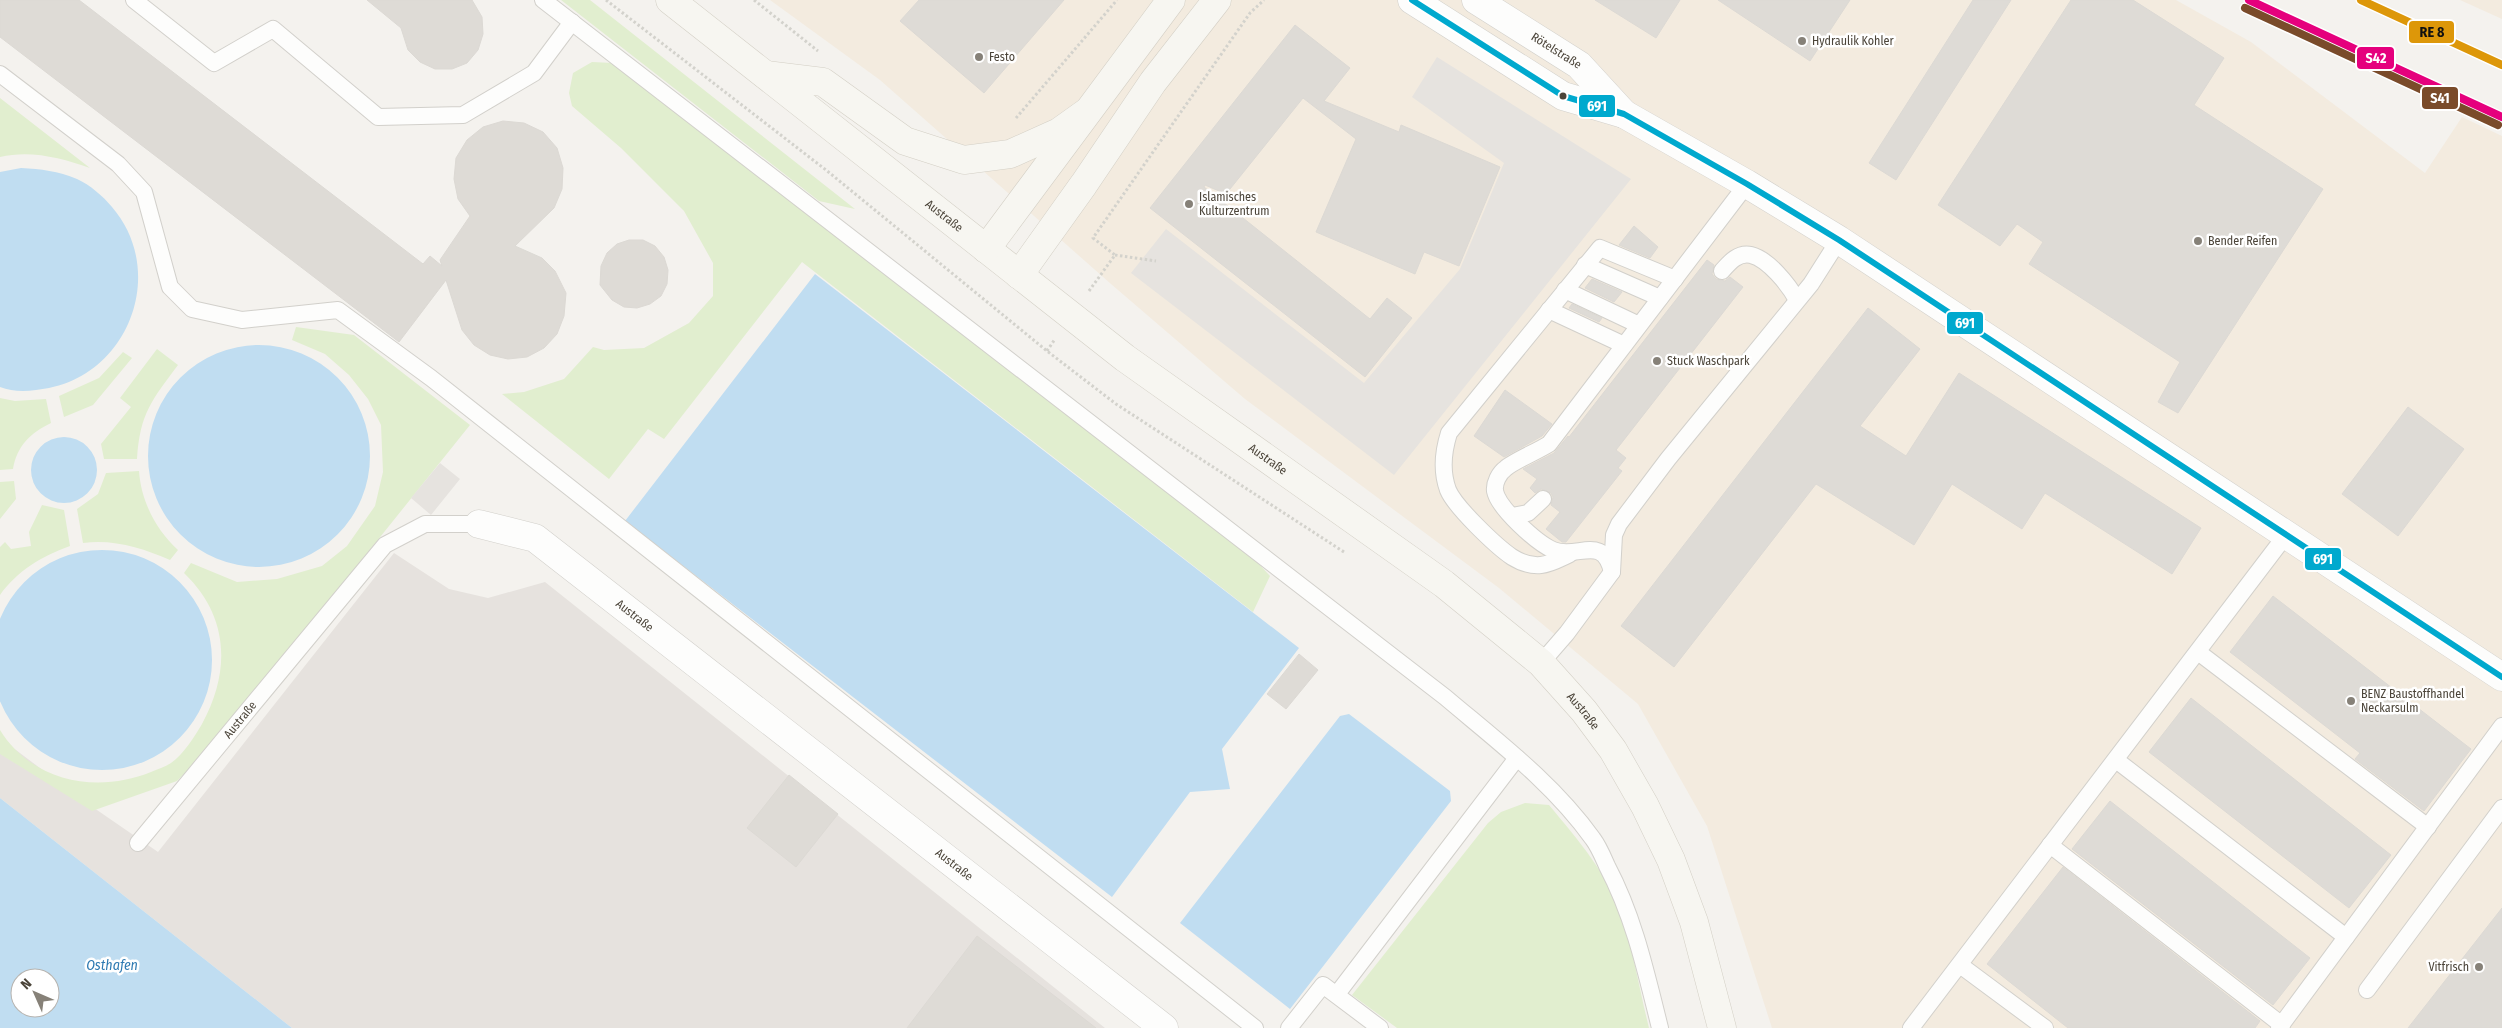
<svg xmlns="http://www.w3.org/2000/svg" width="2502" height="1028" font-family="'Fira Sans Condensed',sans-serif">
<rect width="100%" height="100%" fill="#f4f2ee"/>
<path fill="#f3ebdf" d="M 770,0 L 2176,0 L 2251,42 L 2425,173 L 2462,117 L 2502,136 L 2502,1028 L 1772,1028 L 1707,826 L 1638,704 L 1499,588 L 1245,399 L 1111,284 L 880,80 Z
M 2460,0 L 2502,0 L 2502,19 Z"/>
<path fill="#e6e2de" d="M 394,553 L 449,589 L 488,598 L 545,582 L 1105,1028 L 292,1028 L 0,798 L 0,738 L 81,799 L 158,852 Z"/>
<path fill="#e1eecf" d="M 561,0 L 590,0 L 855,209 L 819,201 Z
M 592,62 L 613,63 L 1258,563 L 1270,576 L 1253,612 L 802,262 L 664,439 L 648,429 L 609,479 L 502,394 L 524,392 L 564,379 L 593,347 L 604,350 L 644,348 L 689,323 L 713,296 L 713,263 L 684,211 L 621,148 L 572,106 L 569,93 L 573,73 Z
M 0,98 L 90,168 C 61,158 31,150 0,157 Z
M 296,327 L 354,335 L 470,425 L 320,612 L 200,758 L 177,781 L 92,811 L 0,754 L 0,730 C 32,782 97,794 151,772 C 157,769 165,767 171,763 C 183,755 195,736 202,724 C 231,671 229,616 184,573 L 191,563 L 237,582 L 277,579 L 322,566 L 347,546 L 375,506 L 383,472 L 381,425 L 368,399 L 349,375 L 325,354 L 292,340 Z
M 157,349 L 178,365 C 152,400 140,413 137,459 L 104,459 L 101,444 L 131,407 L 120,398 Z
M 123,352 L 132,358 L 93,405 L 64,417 L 59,396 L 99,378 Z
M 0,398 L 15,401 L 46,399 L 51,423 C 30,433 17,446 13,469 L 0,470 Z
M 139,471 C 141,501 156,530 178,550 L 170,560 C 142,548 114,539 83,543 L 77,509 L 98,494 L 106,473 Z
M 14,481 L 16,499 L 0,519 L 0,482 Z
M 42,505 L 64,510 L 70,546 C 42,556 17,571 0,595 L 0,547 L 5,542 L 11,549 L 31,546 L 29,532 Z
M 1525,803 L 1549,805 C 1578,840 1610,876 1623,920 C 1634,955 1640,992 1649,1028 L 1397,1028 L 1352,995 L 1488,823 L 1501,812 Z"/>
<path fill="#e6e3df" d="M 1437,57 L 1631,179 L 1394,475 L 1131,273 L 1166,229 L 1364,383 L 1460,269 L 1504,163 L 1412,97 Z
M 440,463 L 460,479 L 431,515 L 411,498 Z"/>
<path fill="#c0ddf1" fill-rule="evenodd" d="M 21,168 C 41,169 58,171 77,179 C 90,185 103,196 112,207 C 167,271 130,372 49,388 C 33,391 15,393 0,387 L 0,172 Z
M 815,274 L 1299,648 L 1222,749 L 1230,789 L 1190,792 L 1112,897 L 625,521 Z
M148 456a111 111 0 1 1 222 0a111 111 0 1 1-222 0Z
M31 470a33 33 0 1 1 66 0a33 33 0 1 1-66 0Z
M-8 660a110 110 0 1 1 220 0a110 110 0 1 1-220 0Z
M 1349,714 L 1450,791 L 1451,801 L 1290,1009 L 1180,923 L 1340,716 Z
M 0,798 L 292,1028 L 0,1028 ZM 20,978 L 50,978 L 50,1008 L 20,1008 Z"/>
<path fill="#dedbd6" stroke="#dcd9d4" d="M 0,0 L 79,0 L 423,264 L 430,256 L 442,266 L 440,260 L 470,216 L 458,199 L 454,179 L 456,158 L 467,140 L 483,127 L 503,121 L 524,123 L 543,132 L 557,148 L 563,168 L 562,189 L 554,208 L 515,246 L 542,258 L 555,271 L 566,293 L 564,316 L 557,334 L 544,348 L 527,357 L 508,359 L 490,355 L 474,345 L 462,330 L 446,280 L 399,342 L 0,37 Z
M 367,0 L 472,0 L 482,17 L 483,34 L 478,50 L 467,63 L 452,69 L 435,69 L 420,62 L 408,50 L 401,28 Z
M 919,0 L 1064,0 L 984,93 L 900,21 Z
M 1595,0 L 1680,0 L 1656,38 Z
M 1718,0 L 1850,0 L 1810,61 Z
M 1973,0 L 2011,0 L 1896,180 L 1869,163 Z
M 2071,0 L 2133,0 L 2224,58 L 2194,105 L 2323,189 L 2178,413 L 2158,402 L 2180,362 L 2029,264 L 2043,242 L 2017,224 L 2000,246 L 1938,205 Z
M 1295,25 L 1350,68 L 1324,101 L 1399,132 L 1401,125 L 1500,167 L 1459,266 L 1424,252 L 1415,274 L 1316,232 L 1356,139 L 1303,98 L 1226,194 L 1205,185 L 1204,187 L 1370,319 L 1387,298 L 1412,318 L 1365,377 L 1150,208 Z
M 1634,226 L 1658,247 L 1650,258 L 1619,245 Z
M 629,240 L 643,240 L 655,246 L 664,257 L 668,270 L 667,284 L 661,296 L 650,304 L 637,308 L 624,307 L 612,300 L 600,285 L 601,266 L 607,253 L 617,244 Z
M 1707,260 L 1714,265 L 1712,274 L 1716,279 L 1725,281 L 1730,277 L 1743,287 L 1616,450 L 1626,458 L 1618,468 L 1622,471 L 1566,542 L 1562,542 L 1546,529 L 1560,512 L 1551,505 L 1553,497 L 1551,493 L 1541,489 L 1535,493 L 1530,488 L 1537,479 L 1523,469 L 1554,453 L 1568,436 L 1569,437 Z
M 1592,279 L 1622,292 L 1614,302 L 1585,288 Z
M 1572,304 L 1602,318 L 1599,322 L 1569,308 Z
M 1868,308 L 1920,349 L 1860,426 L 1906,456 L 1959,373 L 2201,528 L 2172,574 L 2045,493 L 2022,529 L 1952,484 L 1914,545 L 1816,484 L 1674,667 L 1621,626 Z
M 1505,390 L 1552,424 L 1542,436 L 1504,457 L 1474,436 Z
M 2408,407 L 2464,449 L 2398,536 L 2342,494 Z
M 2273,596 L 2471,749 L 2424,811 L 2355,759 L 2360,753 L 2230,652 Z
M 1299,654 L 1318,670 L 1286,709 L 1267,694 Z
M 2191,698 L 2391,855 L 2349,908 L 2149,752 Z
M 789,775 L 838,814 L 796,867 L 747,828 Z
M 2110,801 L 2310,958 L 2273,1005 L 2072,849 Z
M 2063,867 L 2260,1021 L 2255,1028 L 2068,1028 L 1987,964 Z
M 2502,908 L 2502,1028 L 2408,1028 Z
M 977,936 L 1096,1028 L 907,1028 Z"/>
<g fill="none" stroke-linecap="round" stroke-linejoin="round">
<defs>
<g id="service">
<path d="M 134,0 L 214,63 L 273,29 L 378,117 L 463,115 L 534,73 L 572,22"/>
<path d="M 543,0 L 1445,697 C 1497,741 1553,783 1593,839 C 1599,847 1603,857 1607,866 C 1634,917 1646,972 1660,1028"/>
<path d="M 0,74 L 118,164 L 144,192 L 170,287 L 192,309 L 242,320 L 338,310 L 431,378 L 1255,1028"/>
<path d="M 1585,265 L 1660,298"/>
<path d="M 1722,271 C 1729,263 1738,252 1751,255 C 1768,259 1789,285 1797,300"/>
<path d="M 1565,290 L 1639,325"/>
<path d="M 1549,310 L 1624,345"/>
<path d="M 1512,516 L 1528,513 L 1543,499"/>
<path d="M 1570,554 C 1561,558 1551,564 1541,565 C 1531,566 1520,562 1512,557 C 1496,546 1455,507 1448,490 C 1441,471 1443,452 1449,433 L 1600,248 L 1675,279"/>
<path d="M 1612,572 C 1603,533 1577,560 1553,550 C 1537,543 1498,508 1495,491 C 1494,483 1499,473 1506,468 C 1514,461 1538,451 1549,444 L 1747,184"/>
<path d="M 2198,652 L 2428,827"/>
<path d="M 1541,663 L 1567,633 L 1612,572 L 1614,535 L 1619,524 L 1668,459 L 1811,284 L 1839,240"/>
<path d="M 2116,760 L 2346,937"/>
<path id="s1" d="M 138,843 L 385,545 L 425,524 L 479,524"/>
<path d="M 2050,845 L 2282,1025"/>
<path d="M 1960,965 L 2045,1028"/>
<path d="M 2367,990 L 2502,808"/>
<path d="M 1337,994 L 1517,758"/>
<path d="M 1289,1028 L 1323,985 L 1380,1028"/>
<path d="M 1911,1028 L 2286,535"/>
<path d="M 2279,1028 L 2502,726"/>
</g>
<g id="minor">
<path d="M 1412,0 L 1563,96 L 1624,114 L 1747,184 L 1839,240 L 2502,677"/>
<path id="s2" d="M 1476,0 L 1579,65 L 1624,114"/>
<path id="s3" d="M 479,524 L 535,538 L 1164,1028"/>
</g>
<g id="secondary">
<path id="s4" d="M 670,0 L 1125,358 L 1444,584 L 1541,663 L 1584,711 L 1613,750 L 1645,806 L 1671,860 L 1694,922 L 1722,1028"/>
<path d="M 766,75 L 823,82 L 905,141 L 964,160 L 1010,154 L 1059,132 L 1087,112"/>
<path d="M 986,249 L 1171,0"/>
<path d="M 1019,275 L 1084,184 L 1153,82 L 1217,0"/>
</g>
</defs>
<use href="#service" stroke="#d2d0cb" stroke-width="18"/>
<use href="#minor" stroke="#d2d0cb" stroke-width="29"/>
<use href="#secondary" stroke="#d3cfc5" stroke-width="29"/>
<path stroke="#d3d2cc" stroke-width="3" stroke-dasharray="2.5 2.5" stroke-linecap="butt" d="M 606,0 L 826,170 L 1047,351 L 1116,404 L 1344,552
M 754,0 L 818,51
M 1016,118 L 1117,0
M 1115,255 L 1156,261
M 1089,291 L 1115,255 L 1093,238 L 1250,13 L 1264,0
M 1047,351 L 1055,339"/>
<use href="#service" stroke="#fdfdfc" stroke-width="16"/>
<use href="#minor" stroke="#fdfdfc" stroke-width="28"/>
<use href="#secondary" stroke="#f7f6f1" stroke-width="28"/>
<defs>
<path id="bus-1" d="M 1412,0 L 1563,96 L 1624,114 L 1747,184 L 1839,240 L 2502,677"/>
</defs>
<use href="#bus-1" stroke="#fff" stroke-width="10"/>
<use href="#bus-1" stroke="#00a9ce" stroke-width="6"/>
<defs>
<path id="rail-1" d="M 2249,0 L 2502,117"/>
<path id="rail-2" d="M 2245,8 L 2498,125"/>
<path id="rail-3" d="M 2361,0 L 2502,65"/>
</defs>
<use href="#rail-1" stroke="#fff" stroke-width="11"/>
<use href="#rail-2" stroke="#fff" stroke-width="11"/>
<use href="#rail-3" stroke="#fff" stroke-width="11"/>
<use href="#rail-1" stroke="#e5007d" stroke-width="8"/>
<use href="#rail-2" stroke="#7a4b2a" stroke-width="8"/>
<use href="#rail-3" stroke="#dd9709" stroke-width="8"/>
</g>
<g fill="#868178" stroke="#fff" stroke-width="2">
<circle cx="1802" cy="41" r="5"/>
<circle cx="979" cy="57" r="5"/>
<circle cx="1189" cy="204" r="5"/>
<circle cx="2198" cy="241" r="5"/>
<circle cx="1657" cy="361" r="5"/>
<circle cx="2351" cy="701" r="5"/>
<circle cx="2479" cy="967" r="5"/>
</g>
<circle fill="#4b4439" stroke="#fff" stroke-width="2" cx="1563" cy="96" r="4.5"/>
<g text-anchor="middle" stroke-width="5" stroke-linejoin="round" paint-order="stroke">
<g font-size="12" fill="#4b4439" stroke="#fff" text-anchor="start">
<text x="1812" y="45">Hydraulik Kohler</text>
<text x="989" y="61">Festo</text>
<text x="1199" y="201">Islamisches<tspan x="1199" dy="14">Kulturzentrum</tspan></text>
<text x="2208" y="245">Bender Reifen</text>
<text x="1667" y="365">Stuck Waschpark</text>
<text x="2361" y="698">BENZ Baustoffhandel<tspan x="2361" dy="14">Neckarsulm</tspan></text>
<text x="2469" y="971" text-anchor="end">Vitfrisch</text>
</g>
<g font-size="12" fill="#4b4439" stroke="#fff">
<text dy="4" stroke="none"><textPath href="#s2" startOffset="95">Rötelstraße</textPath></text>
<text dy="4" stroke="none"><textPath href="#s4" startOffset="349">Austraße</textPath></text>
<text dy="4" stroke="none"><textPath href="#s4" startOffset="754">Austraße</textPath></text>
<text dy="4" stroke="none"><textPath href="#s3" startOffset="184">Austraße</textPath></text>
<text dy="4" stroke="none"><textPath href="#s4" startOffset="1159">Austraße</textPath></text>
<text dy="4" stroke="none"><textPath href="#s1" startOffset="160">Austraße</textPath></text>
<text dy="4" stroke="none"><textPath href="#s3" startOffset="589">Austraße</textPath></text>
</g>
<g font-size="14" font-style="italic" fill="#2e7ab2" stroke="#fff">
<text x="112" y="970">Osthafen</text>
</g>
</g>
<g stroke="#fff" stroke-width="2">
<rect x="2408" y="20" width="47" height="24" rx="5" fill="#dd9709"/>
<rect x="2356" y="46" width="39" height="24" rx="5" fill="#e5007d"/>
<rect x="2421" y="86" width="38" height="24" rx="5" fill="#7a4b2a"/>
<rect x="1578" y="94" width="38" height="24" rx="5" fill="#00a9ce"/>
<rect x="1946" y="311" width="38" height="24" rx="5" fill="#00a9ce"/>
<rect x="2304" y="547" width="38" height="24" rx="5" fill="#00a9ce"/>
</g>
<g font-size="14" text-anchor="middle" font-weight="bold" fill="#fff">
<text x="2376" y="63">S42</text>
<text x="2440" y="103">S41</text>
<text x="1597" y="111">691</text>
<text x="1965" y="328">691</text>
<text x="2323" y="564">691</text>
</g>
<g font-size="14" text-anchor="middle" font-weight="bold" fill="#111">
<text x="2432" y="37">RE 8</text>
</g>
<g transform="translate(35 993) rotate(315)"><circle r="24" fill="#ffffff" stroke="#b7b4b0"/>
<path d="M0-4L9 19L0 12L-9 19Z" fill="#868178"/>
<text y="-8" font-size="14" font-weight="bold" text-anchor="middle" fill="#4b4439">N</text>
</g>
</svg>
